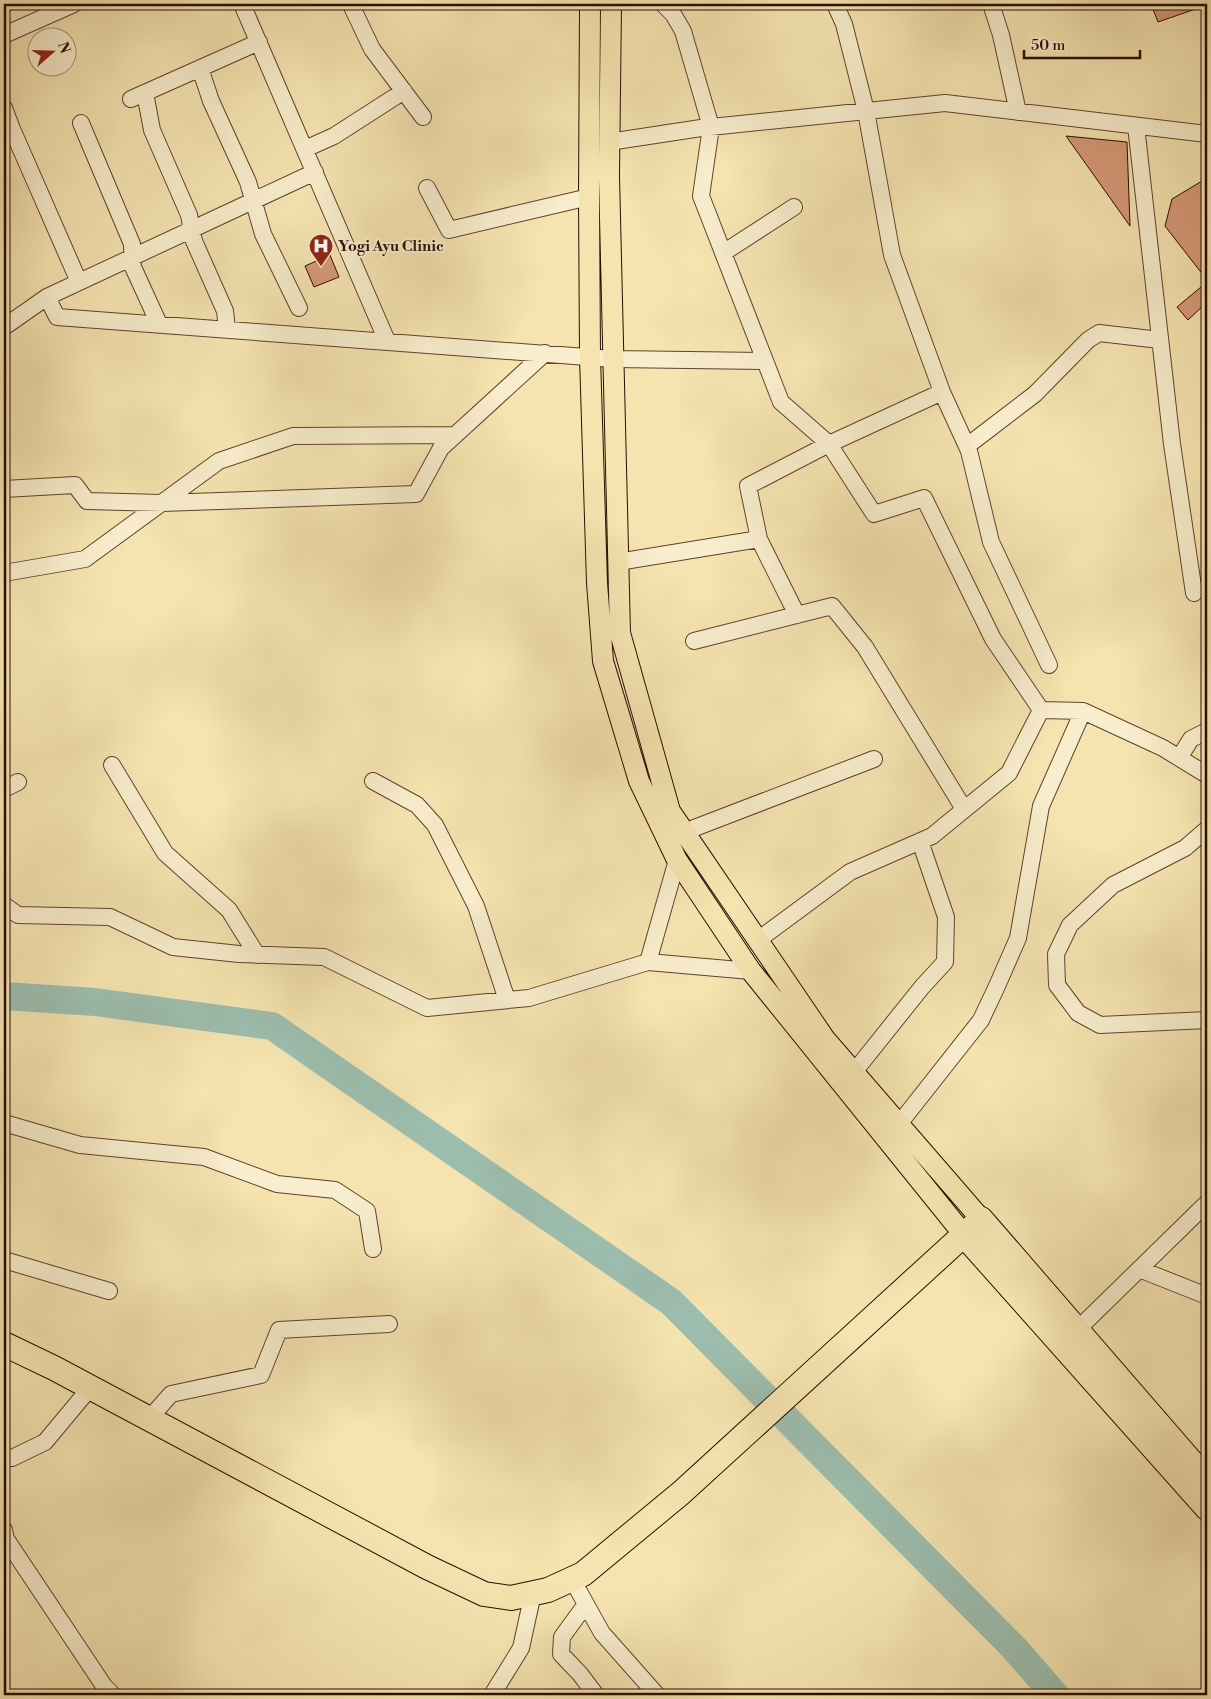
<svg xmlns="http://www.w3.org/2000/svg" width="1211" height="1699" font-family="'Libre Bodoni',serif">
<rect width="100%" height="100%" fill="#f5e4b0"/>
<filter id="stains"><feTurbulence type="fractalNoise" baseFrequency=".004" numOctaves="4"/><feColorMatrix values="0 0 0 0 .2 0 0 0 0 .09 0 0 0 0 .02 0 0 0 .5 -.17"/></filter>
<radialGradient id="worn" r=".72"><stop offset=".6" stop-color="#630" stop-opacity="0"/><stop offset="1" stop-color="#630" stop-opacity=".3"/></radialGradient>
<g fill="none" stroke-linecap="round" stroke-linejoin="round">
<path stroke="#9cbeaf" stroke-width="28" d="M 4,996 L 95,1002 L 272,1026 L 671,1302 L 1015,1649 L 1055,1695"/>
</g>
<path fill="#d69978" stroke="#2b0c00" d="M 1151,4 L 1207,4 L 1207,5 L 1158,22 Z
M 1066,136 L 1127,142 L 1130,226 Z
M 1207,178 L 1207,280 L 1165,226 L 1172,199 Z
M 330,255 L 339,277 L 314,287 L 305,266 Z
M 1207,282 L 1207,302 L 1188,320 L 1177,307 Z"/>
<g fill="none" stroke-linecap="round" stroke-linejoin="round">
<defs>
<path id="minor" d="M 242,4 L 387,341
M 663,4 L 673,14 L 683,31 L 711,127 L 701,196 L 781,402 L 829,444 L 874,514 L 924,498 L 993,639 L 1041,710
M 835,4 L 844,24 L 866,111 L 892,255 L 942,392 L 969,451 L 991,542 L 1049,665
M 991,4 L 1001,35 L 1018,112
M 352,7 L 372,49 L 423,117
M 4,35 L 74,4
M 200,68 L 211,101 L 248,182 L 263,234 L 299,308
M 145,93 L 152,130 L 189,215 L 194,241 L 225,311 L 227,329
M 131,99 L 259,42
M 4,108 L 12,129 L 79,282
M 81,123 L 132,244 L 133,267 L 159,324
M 1136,126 L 1172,444 L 1194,593
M 609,142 L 701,128 L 945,103 L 1207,134
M 305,149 L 334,136 L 404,91
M 427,188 L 449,230 L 589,197
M 723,253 L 794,207
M 47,297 L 57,317 L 613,359 L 765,361
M 4,327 L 47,297 L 315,172
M 967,446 L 1035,394 L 1088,340 L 1099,333 L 1160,340
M 4,489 L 75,485 L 87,501 L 162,503 L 416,494 L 441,448 L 545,353
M 618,562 L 759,539
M 4,573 L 85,559 L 219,461 L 293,436 L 455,435
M 797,615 L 759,539 L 748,486 L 829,444 L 942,392
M 694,641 L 832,606 L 865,647 L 964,809
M 1041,710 L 1083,711 L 1163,748 L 1207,775
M 1179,758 L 1191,739 L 1207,731
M 112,765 L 165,853 L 229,910 L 257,955
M 373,781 L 417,805 L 435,825 L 476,906 L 507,1000
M 4,789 L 18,782
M 1207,829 L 1185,848 L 1113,885 L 1070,925 L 1056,954 L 1057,985 L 1078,1013 L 1100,1025 L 1207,1020
M 684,832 L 874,759
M 677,860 L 648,962 L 751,971
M 4,905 L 18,915 L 110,917 L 173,947 L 239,954 L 324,957 L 427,1008 L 529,998 L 648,962
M 758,940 L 850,872 L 932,836 L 1009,773 L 1041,710
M 854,1072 L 922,987 L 945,962 L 946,917 L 920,841
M 4,1123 L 80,1145 L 204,1157 L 277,1184 L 335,1190 L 367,1211 L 373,1249
M 899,1124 L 981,1020 L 997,986 L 1018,938 L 1041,806 L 1083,711
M 4,1260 L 109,1291
M 1139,1269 L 1207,1296
M 1077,1330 L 1207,1203
M 149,1419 L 171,1394 L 261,1375 L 279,1330 L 389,1324
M 4,1458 L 12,1458 L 45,1442 L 90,1388
M 4,1530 L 6,1539 L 104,1686 L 113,1695
M 572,1579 L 602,1633 L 657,1695
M 586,1604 L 562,1637 L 561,1654 L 580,1674 L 596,1695
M 492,1695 L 521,1648 L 533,1593"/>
<path id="major" d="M 590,4 L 589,197 L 590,357 L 597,583 L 603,661 L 639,781 L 677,860 L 751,971 L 964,1235
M 611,4 L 609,176 L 620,633 L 670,811 L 825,1039 L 981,1219"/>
<path id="highway" d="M 964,1235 L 1207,1508
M 4,1344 L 54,1368 L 427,1567 L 484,1594 L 511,1598 L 548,1590 L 583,1574 L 681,1493 L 981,1219 L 1207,1480"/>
</defs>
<use href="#minor" stroke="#5e422c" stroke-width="18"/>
<use href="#major" stroke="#2b0c00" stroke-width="22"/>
<use href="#highway" stroke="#2b0c00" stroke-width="26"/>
<use href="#minor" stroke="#f8edcc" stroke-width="16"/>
<use href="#major" stroke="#f5e4b0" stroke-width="20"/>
<use href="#highway" stroke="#f5e4b0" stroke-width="24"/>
</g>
<defs>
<symbol id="hospital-pin" viewBox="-11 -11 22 30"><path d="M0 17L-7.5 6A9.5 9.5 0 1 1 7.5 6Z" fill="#8f2418" stroke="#f8edcc"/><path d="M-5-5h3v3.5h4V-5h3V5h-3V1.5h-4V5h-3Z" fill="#fff"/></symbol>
</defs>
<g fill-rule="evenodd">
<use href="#hospital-pin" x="307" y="232" width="28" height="38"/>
</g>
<g text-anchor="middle" stroke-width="4" stroke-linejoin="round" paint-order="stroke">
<g font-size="15" font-weight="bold" fill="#2b0c00" stroke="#f8edcc" text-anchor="start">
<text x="338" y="251">Yogi Ayu Clinic</text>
</g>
</g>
<rect width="1211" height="1699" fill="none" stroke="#f5e4b0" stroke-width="20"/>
<rect x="5" y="5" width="1201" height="1689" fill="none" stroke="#2b0c00" stroke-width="2.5"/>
<rect x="10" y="10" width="1191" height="1679" fill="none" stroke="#2b0c00"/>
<g transform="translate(52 52) rotate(70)"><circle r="24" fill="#f8edcc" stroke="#a6937a"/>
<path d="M0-4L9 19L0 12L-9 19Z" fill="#8f2418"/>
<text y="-8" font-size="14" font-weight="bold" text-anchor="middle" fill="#2b0c00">N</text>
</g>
<path d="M1024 50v8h116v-8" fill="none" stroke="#2b0c00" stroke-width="2.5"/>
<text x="1031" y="50" font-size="15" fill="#2b0c00" stroke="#f8edcc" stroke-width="4" paint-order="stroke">50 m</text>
<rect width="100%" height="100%" filter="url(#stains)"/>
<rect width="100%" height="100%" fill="url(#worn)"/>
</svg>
